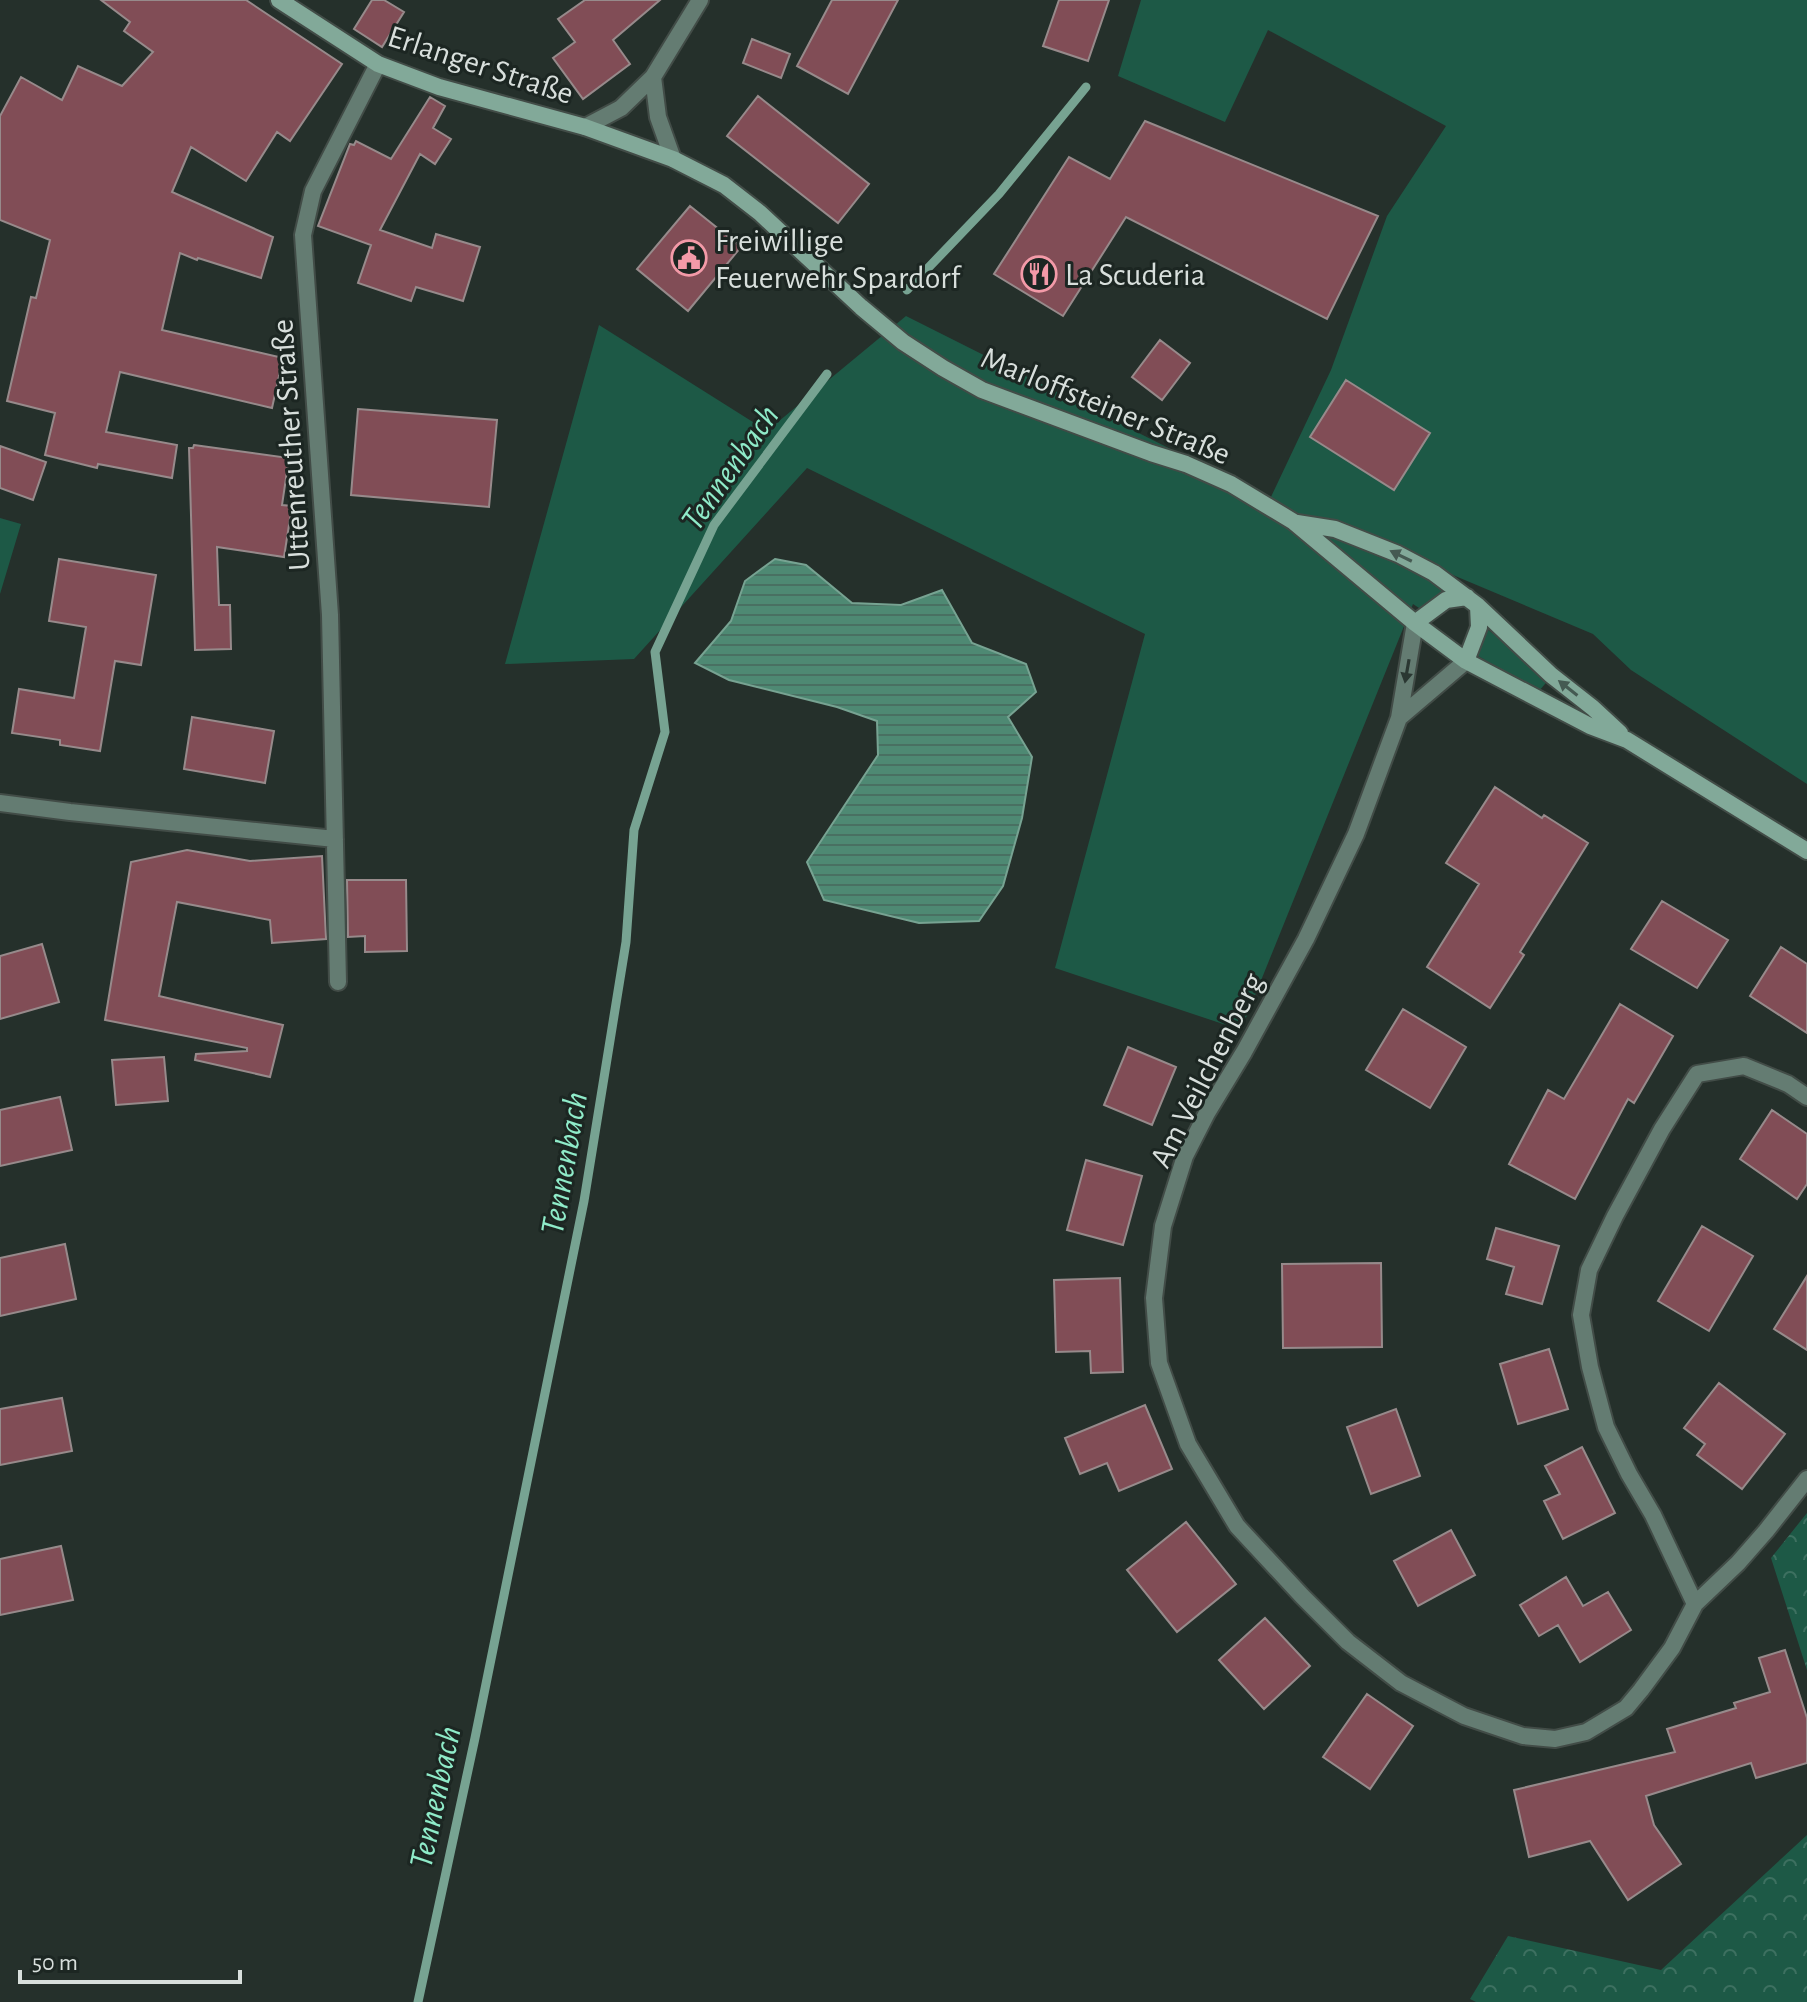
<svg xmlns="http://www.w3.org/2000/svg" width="1807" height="2002" font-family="'Alegreya Sans',sans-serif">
<defs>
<pattern id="forest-crowns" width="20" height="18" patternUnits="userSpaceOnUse" patternTransform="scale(2)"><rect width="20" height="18" fill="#1d5946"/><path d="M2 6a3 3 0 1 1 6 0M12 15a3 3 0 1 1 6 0" fill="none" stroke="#3d7060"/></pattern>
<pattern id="water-rules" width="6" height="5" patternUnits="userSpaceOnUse" patternTransform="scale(2)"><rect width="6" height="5" fill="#4e8973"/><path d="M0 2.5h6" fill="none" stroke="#497062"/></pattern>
</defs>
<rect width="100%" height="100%" fill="#25302b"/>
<path fill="#1d5946" d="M 1141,0 L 1807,0 L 1807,784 L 1631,670 L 1593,634 L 1429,565 L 1444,587 C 1441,598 1431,603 1422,610 L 1413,604 L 1241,1030 L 1055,968 L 1145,634 L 807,468 L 634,659 L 505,664 L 599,325 L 767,431 L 906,316 L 1270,499 L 1331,370 L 1387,216 L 1446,126 L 1268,30 L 1225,122 L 1118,76 Z
M 0,518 L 21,524 L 0,594 Z
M 1487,629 L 1550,678 L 1539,691 L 1478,656 Z"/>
<path fill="url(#forest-crowns)" d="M 1807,1513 L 1807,1670 L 1771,1558 Z
M 1807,1835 L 1807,2002 L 1476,2002 L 1470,1999 L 1508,1936 L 1661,1970 Z"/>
<path fill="url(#water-rules)" stroke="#77a392" stroke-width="2" d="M 775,559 L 806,565 L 852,603 L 901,605 L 942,590 L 972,643 L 1026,664 L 1036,692 L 1008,717 L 1032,757 L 1022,818 L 1003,886 L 979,921 L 919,923 L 824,900 L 807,862 L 878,755 L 877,721 L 837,707 L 729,680 L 695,663 L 731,621 L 745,581 Z"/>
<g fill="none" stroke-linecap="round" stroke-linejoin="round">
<path stroke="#77a392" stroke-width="9" d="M 907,290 L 999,194 L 1086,87
M 418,2002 L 475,1738 L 584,1201 L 626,942 L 634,830 L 665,732 L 655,652 L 714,525 L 827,374"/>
</g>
<path fill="#814d56" stroke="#978a8b" stroke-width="2" d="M 101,0 L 246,0 L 342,64 L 290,141 L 277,132 L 246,181 L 191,147 L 172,192 L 273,237 L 261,278 L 198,258 L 197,260 L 180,253 L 162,330 L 283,358 L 272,408 L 120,372 L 106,432 L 177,445 L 172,478 L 98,464 L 97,468 L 45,455 L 55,413 L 7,401 L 31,297 L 36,298 L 50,240 L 0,220 L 0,116 L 21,77 L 62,100 L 78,66 L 122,86 L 153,52 L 124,31 L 130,22 Z
M 372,0 L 384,0 L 404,12 L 382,47 L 354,29 Z
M 585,0 L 660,0 L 613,40 L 630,64 L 583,99 L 553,58 L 575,42 L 558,19 Z
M 832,0 L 898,0 L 848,94 L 797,66 Z
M 1059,0 L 1109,0 L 1088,61 L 1043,46 Z
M 752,39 L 790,54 L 781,78 L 743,63 Z
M 758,96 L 869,184 L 838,223 L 727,136 Z
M 430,97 L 445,106 L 433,128 L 451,139 L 435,164 L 420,154 L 380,230 L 432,248 L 436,234 L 480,247 L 463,301 L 416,287 L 411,301 L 358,283 L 371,245 L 318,226 L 350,144 L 354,145 L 356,141 L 391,159 Z
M 1145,121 L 1378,216 L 1327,319 L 1126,217 L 1063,316 L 994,274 L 1069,157 L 1110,179 Z
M 690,206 L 741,247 L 688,311 L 637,269 Z
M 1160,340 L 1190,363 L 1162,400 L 1132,377 Z
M 1346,380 L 1430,433 L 1394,490 L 1310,437 Z
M 358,409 L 497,420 L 489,507 L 351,495 Z
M 194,445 L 289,458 L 282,505 L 292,506 L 284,557 L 217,547 L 219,605 L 230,605 L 231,649 L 195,650 L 189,448 L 193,448 Z
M 0,446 L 46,462 L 33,500 L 0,488 Z
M 59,559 L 156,575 L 141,665 L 115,661 L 100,751 L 60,745 L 60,740 L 12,733 L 19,689 L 74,698 L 86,627 L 49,621 Z
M 192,717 L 274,731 L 265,783 L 184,769 Z
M 1495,787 L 1542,818 L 1544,815 L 1588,843 L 1520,952 L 1524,955 L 1490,1008 L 1427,967 L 1479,884 L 1446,863 Z
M 187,850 L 250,861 L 322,856 L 326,939 L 272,943 L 270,920 L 177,902 L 159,996 L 283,1025 L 270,1077 L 195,1060 L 196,1054 L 247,1051 L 247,1048 L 105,1020 L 131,862 Z
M 347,880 L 406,880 L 407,951 L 365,952 L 365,936 L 348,937 Z
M 1662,901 L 1728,940 L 1697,988 L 1631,949 Z
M 42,944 L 59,1002 L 0,1019 L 0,956 Z
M 1781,947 L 1807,964 L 1807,1033 L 1750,996 Z
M 1620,1004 L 1673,1036 L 1634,1103 L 1628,1099 L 1575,1199 L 1509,1164 L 1548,1090 L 1564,1099 Z
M 1403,1009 L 1466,1047 L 1430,1108 L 1366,1070 Z
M 1128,1047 L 1176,1067 L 1152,1125 L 1104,1105 Z
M 164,1057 L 168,1101 L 116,1105 L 112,1060 Z
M 60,1097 L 72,1150 L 0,1166 L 0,1110 Z
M 1772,1110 L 1807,1134 L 1807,1184 L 1797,1199 L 1740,1159 Z
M 1086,1160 L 1142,1176 L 1123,1245 L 1067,1230 Z
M 1702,1226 L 1753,1256 L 1709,1331 L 1658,1301 Z
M 1496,1228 L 1559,1246 L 1542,1304 L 1506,1294 L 1514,1267 L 1487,1259 Z
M 65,1244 L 76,1299 L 0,1316 L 0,1258 Z
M 1381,1263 L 1382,1347 L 1283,1348 L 1282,1264 Z
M 1807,1276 L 1807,1350 L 1774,1329 Z
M 1120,1278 L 1123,1372 L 1091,1373 L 1090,1351 L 1056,1352 L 1054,1280 Z
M 1549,1349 L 1568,1409 L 1518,1424 L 1500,1364 Z
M 1719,1383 L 1785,1434 L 1742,1489 L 1697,1455 L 1705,1444 L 1684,1428 Z
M 62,1398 L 72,1451 L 0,1465 L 0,1409 Z
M 1145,1405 L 1172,1469 L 1119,1491 L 1107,1463 L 1080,1474 L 1065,1438 Z
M 1396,1409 L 1420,1476 L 1371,1494 L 1347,1427 Z
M 1582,1447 L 1615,1513 L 1563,1539 L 1544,1501 L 1560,1494 L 1545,1466 Z
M 1186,1522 L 1236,1584 L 1177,1632 L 1127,1570 Z
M 1451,1530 L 1475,1575 L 1418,1606 L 1394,1561 Z
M 61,1546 L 73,1600 L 0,1615 L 0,1559 Z
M 1566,1577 L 1583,1606 L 1608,1592 L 1631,1630 L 1580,1662 L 1558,1625 L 1539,1636 L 1520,1605 Z
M 1265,1618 L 1310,1666 L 1264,1709 L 1219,1660 Z
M 1785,1650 L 1807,1718 L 1807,1763 L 1756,1778 L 1751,1763 L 1646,1796 L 1654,1825 L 1681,1864 L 1628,1900 L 1590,1841 L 1529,1857 L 1514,1790 L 1675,1752 L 1667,1729 L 1736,1708 L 1734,1703 L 1770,1692 L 1759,1658 Z
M 1367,1694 L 1413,1726 L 1370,1789 L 1323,1757 Z"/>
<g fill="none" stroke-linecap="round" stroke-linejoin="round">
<defs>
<path id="street" d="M 653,77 L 658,117 L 673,159
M 585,127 L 621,108 L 653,77 L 700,0
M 1415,623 L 1399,718 L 1356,834 L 1306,939 L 1244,1052 L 1207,1113 L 1185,1156 L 1163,1226 L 1154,1298 L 1159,1363 L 1188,1444 L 1237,1526 L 1302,1596 L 1348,1642 L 1401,1683 L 1464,1716 L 1523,1736 L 1555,1739 L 1586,1732 L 1626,1708 L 1641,1690 L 1672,1648 L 1695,1604 L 1738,1563 L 1766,1531 L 1807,1479
M 1399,718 L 1466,661
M 0,803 L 70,812 L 335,839
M 338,982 L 330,615 L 303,235 L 313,191 L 378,64
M 1695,1604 L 1653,1515 L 1629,1474 L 1606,1427 L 1590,1367 L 1581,1315 L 1589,1270 L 1615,1216 L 1662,1129 L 1697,1074 L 1744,1066 L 1788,1084 L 1807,1097"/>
<path id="secondary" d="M 279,0 L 378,64 L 439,87 L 585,127 L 673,159 L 724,185 L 760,213 L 861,307 L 903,342 L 943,368 L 982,390 L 1151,453 L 1186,464 L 1231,484 L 1294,522 L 1415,623 L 1466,661 L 1590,726 L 1627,740 L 1807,851
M 1297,523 L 1335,529 L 1398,554 L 1434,573 L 1478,606 L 1551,675 L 1593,708 L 1620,733
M 1415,623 L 1446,600 L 1467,597
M 1466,661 L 1479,627 L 1478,606"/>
</defs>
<use href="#street" stroke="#424c47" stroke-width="20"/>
<use href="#secondary" stroke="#424c47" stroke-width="20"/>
<use href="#street" stroke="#647c72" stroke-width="16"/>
<use href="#secondary" stroke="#82a999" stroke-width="16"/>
</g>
<defs><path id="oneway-solid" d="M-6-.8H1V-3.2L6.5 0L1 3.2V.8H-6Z" transform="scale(2)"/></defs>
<g fill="#455a52">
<use href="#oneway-solid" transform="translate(1401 556) rotate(-154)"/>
<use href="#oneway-solid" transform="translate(1568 688) rotate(-142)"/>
</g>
<use fill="#2a3732" href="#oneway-solid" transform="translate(1407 671) rotate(100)"/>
<defs>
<symbol id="civic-ring" viewBox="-11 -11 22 22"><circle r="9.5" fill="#1c2622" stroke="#f39aa8" stroke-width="1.5"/><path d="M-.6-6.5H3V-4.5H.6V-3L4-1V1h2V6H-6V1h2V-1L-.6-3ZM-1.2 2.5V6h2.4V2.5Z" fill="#f39aa8"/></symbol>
<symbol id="restaurant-ring" viewBox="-11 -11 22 22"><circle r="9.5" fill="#1c2622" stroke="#f39aa8" stroke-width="1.5"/><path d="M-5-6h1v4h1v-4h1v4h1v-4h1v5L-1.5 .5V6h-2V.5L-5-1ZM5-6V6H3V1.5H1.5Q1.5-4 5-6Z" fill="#f39aa8"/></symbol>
</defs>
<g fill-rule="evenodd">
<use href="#civic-ring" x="669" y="238" width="40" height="40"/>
<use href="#restaurant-ring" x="1019" y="254" width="40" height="40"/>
</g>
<g text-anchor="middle" stroke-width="6" stroke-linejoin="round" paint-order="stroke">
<g font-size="32" fill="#d8dfdc" stroke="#1c2622">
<text transform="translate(481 64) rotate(18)" y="11">Erlanger Straße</text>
<text transform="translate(1106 405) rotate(22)" y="11">Marloffsteiner Straße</text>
<text transform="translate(290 445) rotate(-94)" y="11">Uttenreuther Straße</text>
<text transform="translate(1206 1070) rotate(-63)" y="11">Am Veilchenberg</text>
</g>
<g font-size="32" fill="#d8dfdc" stroke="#1c2622" text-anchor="start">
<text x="715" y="251">Freiwillige<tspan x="715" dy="37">Feuerwehr Spardorf</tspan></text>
<text x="1065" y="285">La Scuderia</text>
</g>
<g font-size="34" font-style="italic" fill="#8febc9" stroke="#1c2622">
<text transform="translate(729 467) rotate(-55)" y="12">Tennenbach</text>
<text transform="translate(563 1163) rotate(-80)" y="12">Tennenbach</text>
<text transform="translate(434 1797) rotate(-78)" y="12">Tennenbach</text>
</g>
</g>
<path d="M20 1970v12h220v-12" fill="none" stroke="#d8dfdc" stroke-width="4"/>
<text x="32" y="1970" font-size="24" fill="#d8dfdc" stroke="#1c2622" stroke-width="6" paint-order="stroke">50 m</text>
</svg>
